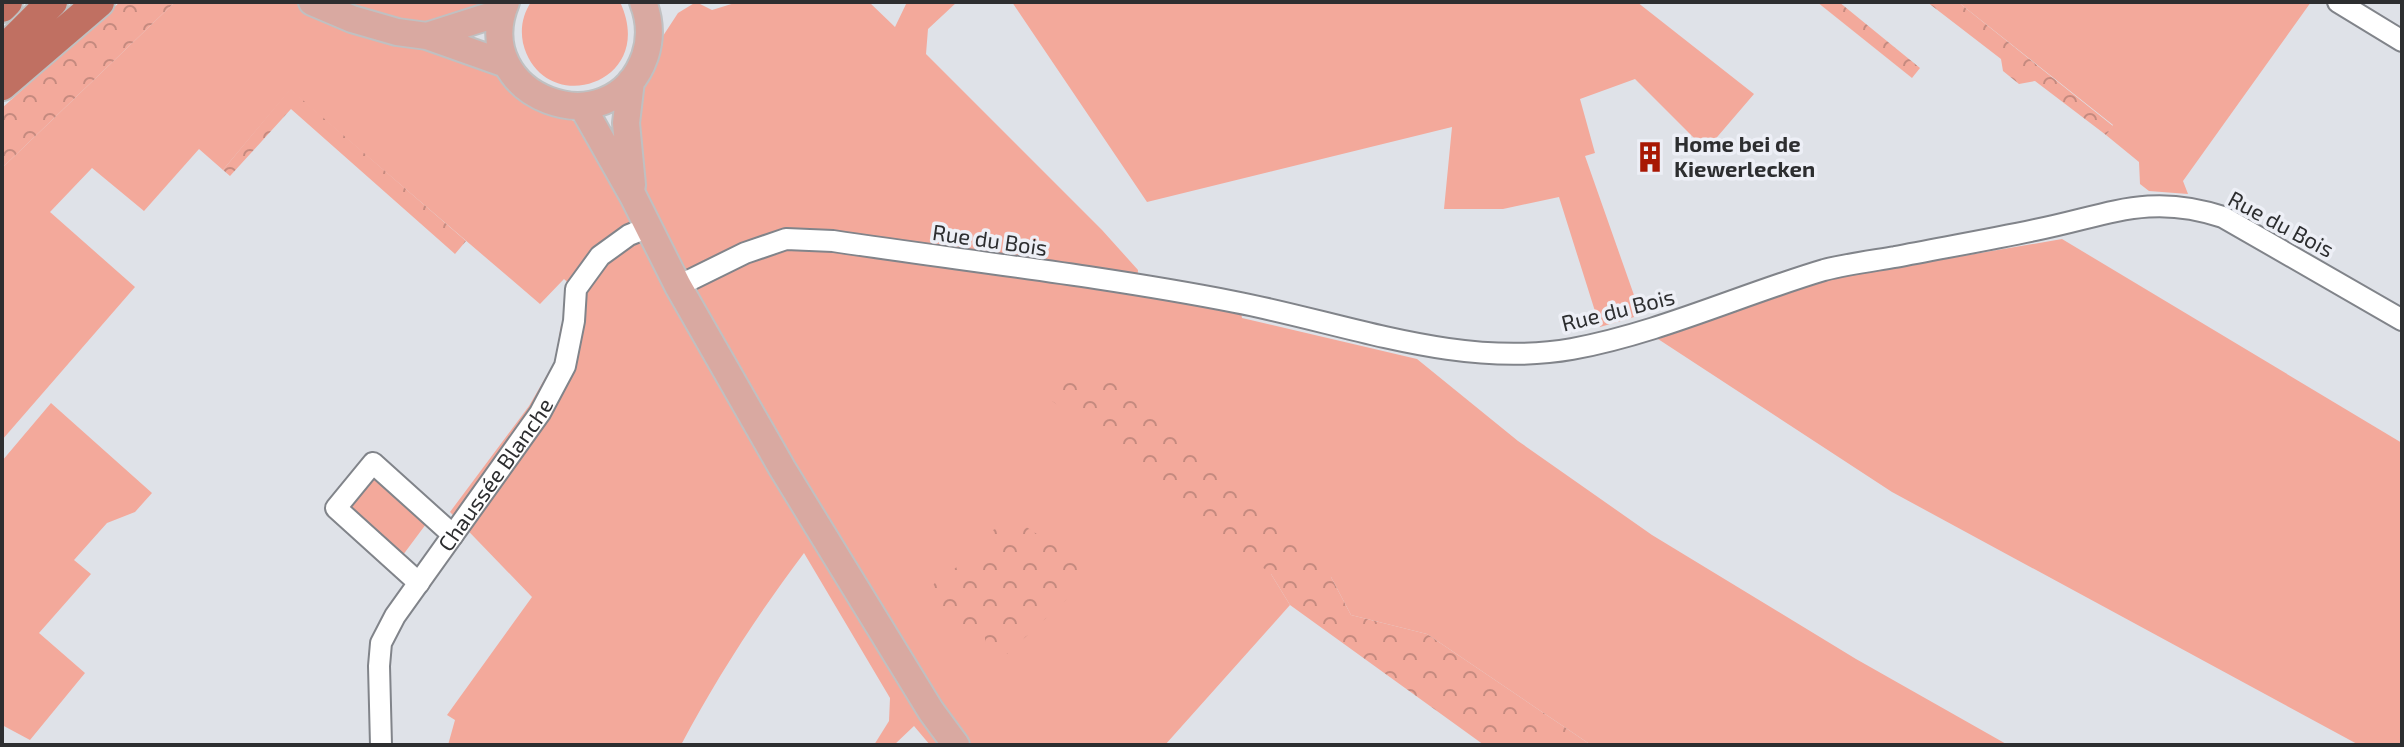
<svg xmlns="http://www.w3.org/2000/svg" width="2404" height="747" font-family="'Exo 2',sans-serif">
<defs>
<pattern id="forest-crowns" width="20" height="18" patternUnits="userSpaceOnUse" patternTransform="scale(2)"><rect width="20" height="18" fill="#f3a99b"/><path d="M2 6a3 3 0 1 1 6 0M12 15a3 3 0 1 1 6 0" fill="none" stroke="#c58a7f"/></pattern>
</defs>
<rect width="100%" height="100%" fill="#dfe2e8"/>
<path fill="#f3a99b" d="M 175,2 L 489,2 L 428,35 L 488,66 L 522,99 L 543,112 L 568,118 L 597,133 L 633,194 L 637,91 L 654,67 L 661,39 L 678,13 L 696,2 L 712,10 L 738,2 L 869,2 L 895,27 L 907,2 L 957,2 L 928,29 L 926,54 L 1102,230 L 1138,270 L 1137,284 L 1239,302 L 1242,318 L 1417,359 L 1518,441 L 1652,535 L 1856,659 L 2008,745 L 1591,745 L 1427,634 L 1351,615 L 1331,577 L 1271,574 L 1290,605 L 1165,745 L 930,745 L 914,726 L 894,745 L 874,745 L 889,721 L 890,698 L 804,553 C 758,614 717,677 681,745 L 448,745 L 455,720 L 447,715 L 532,597 L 450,512 L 529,406 L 555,361 L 561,325 L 574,321 L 576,290 L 564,279 L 540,304 L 290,90 L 223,170 L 199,149 L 144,211 L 92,168 L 50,212 L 135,287 L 2,440 L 2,168 Z
M 531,2 L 620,2 C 659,85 542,120 523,43 C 520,28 523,14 531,2 Z
M 1012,2 L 1637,2 L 1754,94 L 1706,150 L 1635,79 L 1580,99 L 1595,153 L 1585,156 L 1641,315 L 1600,327 L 1559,197 L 1503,209 L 1444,209 L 1452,127 L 1147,202 Z
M 1958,2 L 2311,2 L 2183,181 L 2188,194 L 2149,191 L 2140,184 L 2139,162 L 2106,135 L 2113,125 Z
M 2062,239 L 2402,443 L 2402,745 L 2359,745 L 1892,492 L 1658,339 L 1828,279 Z
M 51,403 L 152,493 L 135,512 L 107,523 L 74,560 L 91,574 L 39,633 L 85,673 L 30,740 L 2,725 L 2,461 Z
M 373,463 L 432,516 L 397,563 L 336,508 Z"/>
<path fill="url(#forest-crowns)" d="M 120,2 L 175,2 L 2,168 L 2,108 Z
M 1817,2 L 1839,2 L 1920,68 L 1912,78 Z
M 1927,2 L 1958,2 L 2113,126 L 2106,135 L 2035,81 L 2019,84 L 2003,71 L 2001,59 Z
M 290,89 L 466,241 L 455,254 L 291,109 L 230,176 L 223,170 Z
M 1106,374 L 1331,577 L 1351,615 L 1427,634 L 1591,745 L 1484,745 L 1290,605 L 1271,574 L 1051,400 L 1063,380 Z
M 1016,520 L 1077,561 L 1081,586 L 1007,654 L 985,645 L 985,618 L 971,636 C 944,635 934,619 927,594 L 939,577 L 986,551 L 993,530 Z"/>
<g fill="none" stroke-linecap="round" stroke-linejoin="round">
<defs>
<g id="minor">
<path d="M 2338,2 L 2402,41"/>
<path d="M 678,286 L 745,253 L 786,239 L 833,241 C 967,261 1102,276 1235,302 C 1345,323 1459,369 1572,349 C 1659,333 1740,295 1824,270 C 1847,264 1871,261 1895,257 C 1941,248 1988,240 2035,230 C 2107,216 2148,192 2223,217 L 2402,320"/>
<path d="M 419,583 L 336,508 L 373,463 L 453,535"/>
<path id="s1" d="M 381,745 L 379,666 L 381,643 L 395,616 L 540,413 L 565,366 L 574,321 L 576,289 L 600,256 L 629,235 L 649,227"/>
</g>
<path id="major" d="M 312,2 L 352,19 L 397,32 L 427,36 L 506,64
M 506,2 C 467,97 612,151 645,56 C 651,38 650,20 643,2
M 427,36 L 502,12
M 631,81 L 626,123 L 632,185
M 582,106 L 633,196 L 678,286 L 782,468 L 931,711 L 956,745"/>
<path id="highway" d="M 2,7 L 7,2
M 2,52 L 52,2
M 2,85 L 99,2"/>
</defs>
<use href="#minor" stroke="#81848a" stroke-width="24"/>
<use href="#major" stroke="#c0c0c1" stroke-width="30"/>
<use href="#highway" stroke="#c0c0c1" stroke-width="34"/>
<use href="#minor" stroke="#fff" stroke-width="20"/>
<use href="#major" stroke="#d9a9a1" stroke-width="26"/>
<use href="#highway" stroke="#c07062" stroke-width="30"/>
</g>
<defs>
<symbol id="building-bare" viewBox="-9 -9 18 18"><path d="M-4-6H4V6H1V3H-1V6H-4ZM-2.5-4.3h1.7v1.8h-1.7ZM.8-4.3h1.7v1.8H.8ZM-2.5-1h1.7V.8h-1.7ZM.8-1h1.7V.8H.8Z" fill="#a81703" stroke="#edeff6" stroke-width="2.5" paint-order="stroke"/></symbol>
</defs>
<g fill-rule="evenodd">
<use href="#building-bare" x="1628" y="135" width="44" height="44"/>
</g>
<g text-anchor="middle" stroke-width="7" stroke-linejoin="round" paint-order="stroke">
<g font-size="22" font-weight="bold" fill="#2d2e30" stroke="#edeff6" text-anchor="start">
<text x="1674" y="152">Home bei de<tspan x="1674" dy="25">Kiewerlecken</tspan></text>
</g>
<g font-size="22" fill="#2d2e30" stroke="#edeff6">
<text transform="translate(2281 224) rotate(28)" y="8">Rue du Bois</text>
<text transform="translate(990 240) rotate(8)" y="8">Rue du Bois</text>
<text transform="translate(1618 310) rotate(-14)" y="8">Rue du Bois</text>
<text dy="8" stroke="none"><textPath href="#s1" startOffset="306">Chaussée Blanche</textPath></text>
</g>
</g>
<rect width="2404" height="747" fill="none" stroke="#2d2e30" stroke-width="8"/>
</svg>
